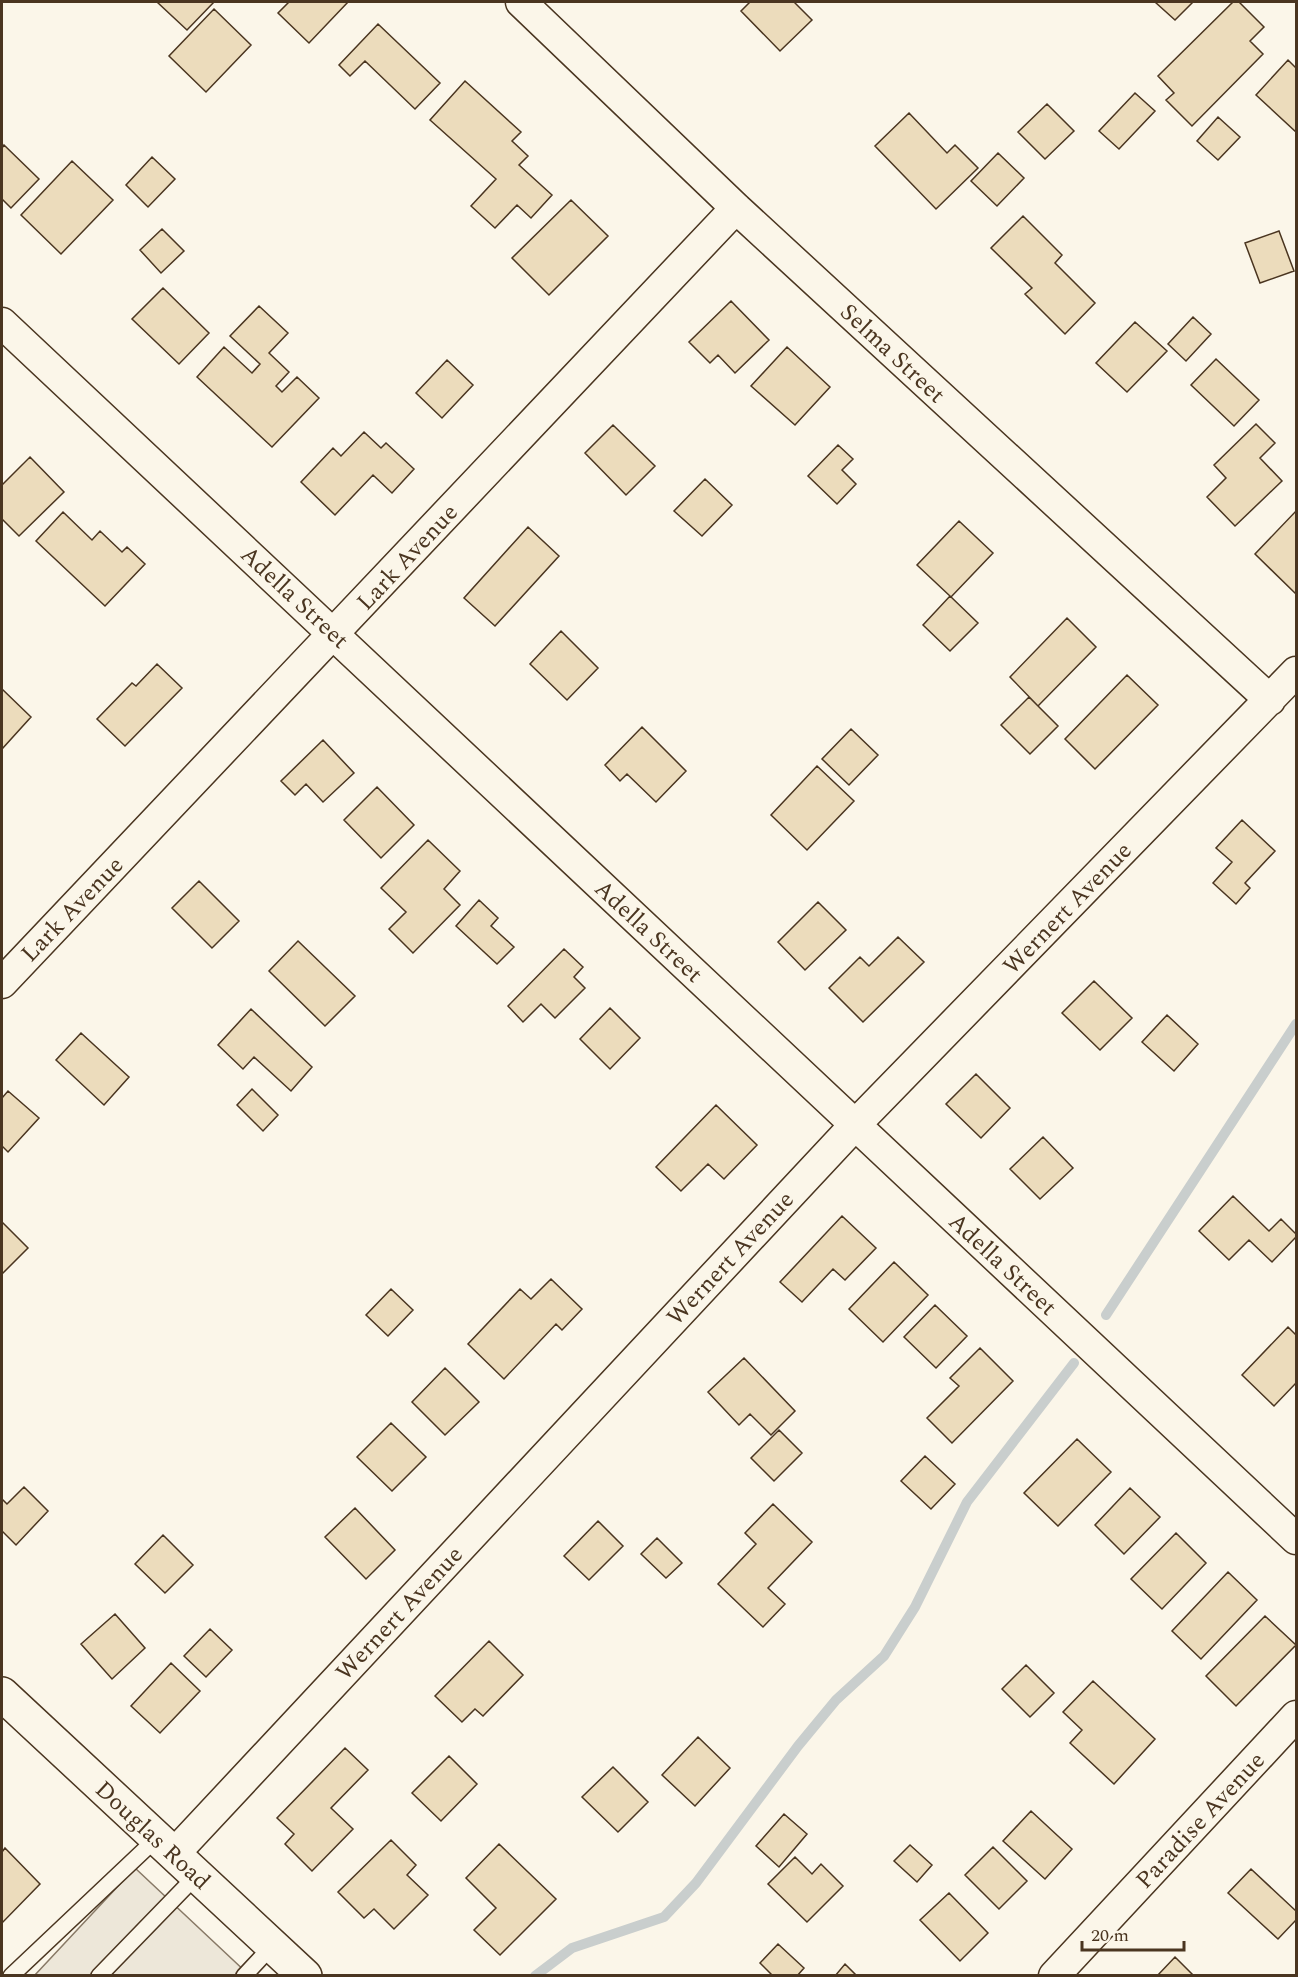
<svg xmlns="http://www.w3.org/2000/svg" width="1298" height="1977" font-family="Spectral,serif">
<rect width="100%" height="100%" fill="#fbf6e9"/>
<path fill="#ede7d9" stroke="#887966" stroke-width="1.5" d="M 135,1868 L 249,1975 L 34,1976 Z"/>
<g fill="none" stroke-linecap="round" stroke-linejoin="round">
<path stroke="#c9cecd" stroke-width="10" d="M 1106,1315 L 1296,1024
M 535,1976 L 572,1948 L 664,1917 L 696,1883 L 798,1746 L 836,1700 L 884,1656 L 915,1607 L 967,1502 L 1074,1363"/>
</g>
<path fill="#ecdcbc" stroke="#4a3520" stroke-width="1.5" d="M 157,2 L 214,2 L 187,30 Z
M 289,2 L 348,2 L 309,43 L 278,13 Z
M 750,2 L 794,2 L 812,20 L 780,51 L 741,11 Z
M 1155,2 L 1193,2 L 1175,20 Z
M 1233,2 L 1239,2 L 1264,27 L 1250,41 L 1263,54 L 1192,126 L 1166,100 L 1174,93 L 1158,76 Z
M 214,9 L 251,45 L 206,92 L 169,56 Z
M 378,24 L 440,83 L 415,109 L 365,61 L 350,76 L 339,65 Z
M 1288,60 L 1296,68 L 1296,132 L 1256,95 Z
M 465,81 L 521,132 L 512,141 L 528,156 L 519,165 L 552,195 L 531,218 L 517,205 L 495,228 L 471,206 L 496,179 L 430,120 Z
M 1135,93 L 1155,111 L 1119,149 L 1099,131 Z
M 1047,104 L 1074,131 L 1045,159 L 1018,132 Z
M 909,113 L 947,153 L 955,145 L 978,168 L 936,209 L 875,146 Z
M 1218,117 L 1240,137 L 1218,160 L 1197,141 Z
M 4,145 L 39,179 L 11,208 L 2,199 L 2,148 Z
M 998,153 L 1024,178 L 997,206 L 971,181 Z
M 152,157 L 175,179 L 148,207 L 126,185 Z
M 72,161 L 113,200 L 61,254 L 21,215 Z
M 571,200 L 608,236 L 549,295 L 512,258 Z
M 1023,216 L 1062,255 L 1055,263 L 1095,303 L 1065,334 L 1025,294 L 1032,288 L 991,248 Z
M 162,229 L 184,251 L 161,273 L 140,250 Z
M 1279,231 L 1294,271 L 1260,283 L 1245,243 Z
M 163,288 L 209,333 L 179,364 L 132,319 Z
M 731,301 L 769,340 L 735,373 L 718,355 L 710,363 L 689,342 Z
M 259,306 L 288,333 L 269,353 L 289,372 L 276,386 L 282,392 L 297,377 L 319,398 L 272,447 L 197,377 L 224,347 L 252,373 L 260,364 L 230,336 Z
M 1193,317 L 1211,334 L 1186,361 L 1168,344 Z
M 1135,322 L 1167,351 L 1127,392 L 1096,363 Z
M 787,347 L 830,387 L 795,425 L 751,386 Z
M 1216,359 L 1259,400 L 1234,426 L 1191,385 Z
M 447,360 L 473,385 L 442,418 L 416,393 Z
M 1256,424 L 1275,443 L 1260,458 L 1282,481 L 1235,526 L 1207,497 L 1226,478 L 1214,465 Z
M 613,425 L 655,466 L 626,495 L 585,453 Z
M 364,432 L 381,448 L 386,443 L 414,469 L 392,493 L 373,475 L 335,515 L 301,482 L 333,448 L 341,456 Z
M 838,445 L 853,459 L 842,470 L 856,484 L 837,504 L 808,476 Z
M 30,457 L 64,492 L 19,536 L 2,519 L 2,485 Z
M 705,479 L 732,505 L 702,536 L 674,511 Z
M 1296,511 L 1296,594 L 1255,554 Z
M 63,512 L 92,540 L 100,531 L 122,552 L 127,547 L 145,564 L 105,606 L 36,541 Z
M 959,521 L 993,553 L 951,597 L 917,565 Z
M 528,527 L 559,556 L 495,626 L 464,598 Z
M 950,596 L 978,623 L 950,651 L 923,625 Z
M 1067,618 L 1096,647 L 1038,706 L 1010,677 Z
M 561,631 L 598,668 L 567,700 L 530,664 Z
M 157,664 L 182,688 L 125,746 L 97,719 L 132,683 L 136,686 Z
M 1127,675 L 1158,705 L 1095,769 L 1065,739 Z
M 2,689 L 31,717 L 2,749 Z
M 1029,697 L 1058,726 L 1030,754 L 1001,725 Z
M 642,727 L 686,771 L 656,802 L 627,774 L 620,781 L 605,765 Z
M 851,729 L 878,755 L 849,785 L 822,759 Z
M 323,740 L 354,773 L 323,802 L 306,784 L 295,795 L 281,781 Z
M 817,766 L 854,801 L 807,850 L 771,815 Z
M 377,787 L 414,825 L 381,858 L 344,820 Z
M 1242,820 L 1275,851 L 1245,883 L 1250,888 L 1236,904 L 1213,883 L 1232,862 L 1216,848 Z
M 428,840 L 460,871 L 444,889 L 460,905 L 413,953 L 389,929 L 406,912 L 381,888 Z
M 199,881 L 239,921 L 212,948 L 172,908 Z
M 479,900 L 498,918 L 491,926 L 514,947 L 497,964 L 456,926 Z
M 818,902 L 846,930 L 805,970 L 778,942 Z
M 898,937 L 924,962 L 863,1022 L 829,988 L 860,957 L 869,966 Z
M 298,941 L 355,996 L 325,1026 L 269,971 Z
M 564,949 L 583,967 L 574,977 L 585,988 L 555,1018 L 541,1004 L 523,1022 L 508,1006 Z
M 1094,981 L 1132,1018 L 1100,1050 L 1062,1013 Z
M 610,1008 L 640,1038 L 610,1069 L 580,1039 Z
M 251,1009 L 312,1067 L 291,1091 L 254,1057 L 243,1069 L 218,1045 Z
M 1167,1015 L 1198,1044 L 1174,1071 L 1142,1042 Z
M 81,1033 L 129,1077 L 104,1105 L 56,1060 Z
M 976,1074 L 1010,1108 L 981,1138 L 946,1104 Z
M 252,1089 L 278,1115 L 263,1131 L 237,1105 Z
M 8,1091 L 39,1118 L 8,1152 L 2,1146 L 2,1098 Z
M 716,1105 L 757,1145 L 724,1179 L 708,1164 L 681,1191 L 656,1167 Z
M 1043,1137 L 1073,1168 L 1040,1199 L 1010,1169 Z
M 1233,1196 L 1269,1231 L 1281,1219 L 1296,1234 L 1296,1237 L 1272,1262 L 1249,1240 L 1229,1260 L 1199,1231 Z
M 842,1216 L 876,1248 L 845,1280 L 833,1269 L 802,1302 L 780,1282 Z
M 2,1222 L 28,1248 L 2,1274 Z
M 894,1262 L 928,1295 L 883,1342 L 849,1309 Z
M 551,1279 L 582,1309 L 562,1330 L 556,1324 L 504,1379 L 468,1344 L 520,1289 L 531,1299 Z
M 391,1289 L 413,1310 L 388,1336 L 366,1315 Z
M 935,1305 L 967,1336 L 936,1368 L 904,1337 Z
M 1288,1327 L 1296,1335 L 1296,1383 L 1274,1406 L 1242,1375 Z
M 980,1348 L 1013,1381 L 952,1443 L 927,1418 L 959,1386 L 950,1378 Z
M 744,1358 L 795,1411 L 771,1435 L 750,1414 L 739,1425 L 708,1392 Z
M 445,1368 L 479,1402 L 445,1435 L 412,1402 Z
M 391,1423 L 426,1457 L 392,1491 L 357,1457 Z
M 779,1430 L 802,1453 L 774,1481 L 751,1458 Z
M 1077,1439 L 1111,1472 L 1058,1526 L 1024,1493 Z
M 925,1456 L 955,1484 L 931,1509 L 901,1481 Z
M 24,1487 L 48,1511 L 16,1545 L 2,1531 L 2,1499 L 7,1504 Z
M 1130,1488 L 1160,1517 L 1124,1554 L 1095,1525 Z
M 773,1504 L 812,1542 L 768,1588 L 785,1604 L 763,1627 L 718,1584 L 756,1544 L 745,1533 Z
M 355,1508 L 395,1550 L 366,1579 L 325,1537 Z
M 598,1521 L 623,1546 L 589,1580 L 564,1556 Z
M 1176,1533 L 1206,1563 L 1162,1609 L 1131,1579 Z
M 163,1535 L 193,1565 L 165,1593 L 135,1564 Z
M 657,1538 L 682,1563 L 666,1578 L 641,1554 Z
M 1228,1572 L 1257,1600 L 1201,1659 L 1172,1631 Z
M 115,1614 L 145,1648 L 112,1679 L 81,1644 Z
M 1265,1616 L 1296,1645 L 1236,1706 L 1206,1676 Z
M 210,1629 L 232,1650 L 206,1677 L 184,1656 Z
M 489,1641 L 523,1675 L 483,1716 L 475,1709 L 462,1722 L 435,1696 Z
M 171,1663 L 200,1691 L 160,1733 L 131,1706 Z
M 1026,1665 L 1054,1693 L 1030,1717 L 1002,1689 Z
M 1093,1681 L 1155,1739 L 1114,1784 L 1070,1743 L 1082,1730 L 1063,1712 Z
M 698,1737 L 730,1768 L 695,1806 L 662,1775 Z
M 345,1748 L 368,1770 L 331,1808 L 353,1829 L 312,1871 L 285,1844 L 294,1834 L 277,1818 Z
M 449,1756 L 477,1784 L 441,1821 L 412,1793 Z
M 613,1767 L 648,1802 L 618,1832 L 582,1797 Z
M 1031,1811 L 1072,1849 L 1045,1879 L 1003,1841 Z
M 784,1814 L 807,1834 L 779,1867 L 756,1846 Z
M 391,1840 L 416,1865 L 407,1875 L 428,1895 L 394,1929 L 374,1909 L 364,1918 L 338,1892 Z
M 499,1844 L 556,1899 L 500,1955 L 474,1930 L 496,1908 L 466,1878 Z
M 910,1845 L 932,1865 L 917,1882 L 894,1861 Z
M 993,1847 L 1027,1881 L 999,1909 L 965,1875 Z
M 5,1848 L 40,1884 L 2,1923 L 2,1852 Z
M 795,1857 L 812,1874 L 821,1864 L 843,1886 L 807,1922 L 768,1884 Z
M 1251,1869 L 1296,1911 L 1296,1920 L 1278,1939 L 1228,1893 Z
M 949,1893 L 988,1933 L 960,1961 L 920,1920 Z
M 778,1944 L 804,1968 L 797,1976 L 773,1976 L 760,1963 Z
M 1175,1957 L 1194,1976 L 1157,1976 Z
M 845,1964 L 857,1976 L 835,1976 Z"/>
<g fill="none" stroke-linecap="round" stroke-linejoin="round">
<defs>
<path id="service" d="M 11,1976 L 157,1838
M 99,1976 L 197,1875
M 244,1976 L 272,1946"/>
<path id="minor" d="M 521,2 L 736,208 L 1270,700
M 2,323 L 1296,1539
M 2,983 L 736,208
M 174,1854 L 854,1126 L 1296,672
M 1054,1976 L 1296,1716"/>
<path id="tertiary" d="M 2,1694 L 305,1976"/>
</defs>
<use href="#service" stroke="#4a3520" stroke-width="18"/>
<use href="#minor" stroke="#4a3520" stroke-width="33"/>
<use href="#tertiary" stroke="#4a3520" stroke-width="36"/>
<use href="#service" stroke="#fbf6e9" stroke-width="15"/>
<use href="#minor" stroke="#fbf6e9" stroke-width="30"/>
<use href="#tertiary" stroke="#fbf6e9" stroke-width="33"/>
</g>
<g text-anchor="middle" stroke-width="4.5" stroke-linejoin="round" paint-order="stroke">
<g font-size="24" fill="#4a3520" stroke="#fbf6e9">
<text transform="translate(893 353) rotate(43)" y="8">Selma Street</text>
<text transform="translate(407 557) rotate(-47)" y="8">Lark Avenue</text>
<text transform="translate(295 597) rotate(43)" y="8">Adella Street</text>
<text transform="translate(1067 908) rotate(-46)" y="8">Wernert Avenue</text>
<text transform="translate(72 909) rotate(-46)" y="8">Lark Avenue</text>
<text transform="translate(649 931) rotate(43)" y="8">Adella Street</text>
<text transform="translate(730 1258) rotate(-47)" y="8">Wernert Avenue</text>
<text transform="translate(1003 1264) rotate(43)" y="8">Adella Street</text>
<text transform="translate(399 1613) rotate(-47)" y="8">Wernert Avenue</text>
<text transform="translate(1200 1820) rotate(-47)" y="8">Paradise Avenue</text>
<text transform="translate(153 1835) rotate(43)" y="8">Douglas Road</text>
</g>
</g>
<rect width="1298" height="1977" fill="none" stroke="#4a3520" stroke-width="6"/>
<path d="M1082 1941v9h102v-9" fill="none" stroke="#4a3520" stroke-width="3"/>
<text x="1091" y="1941" font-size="18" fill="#4a3520" stroke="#fbf6e9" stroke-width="4.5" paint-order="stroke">20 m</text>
</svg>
